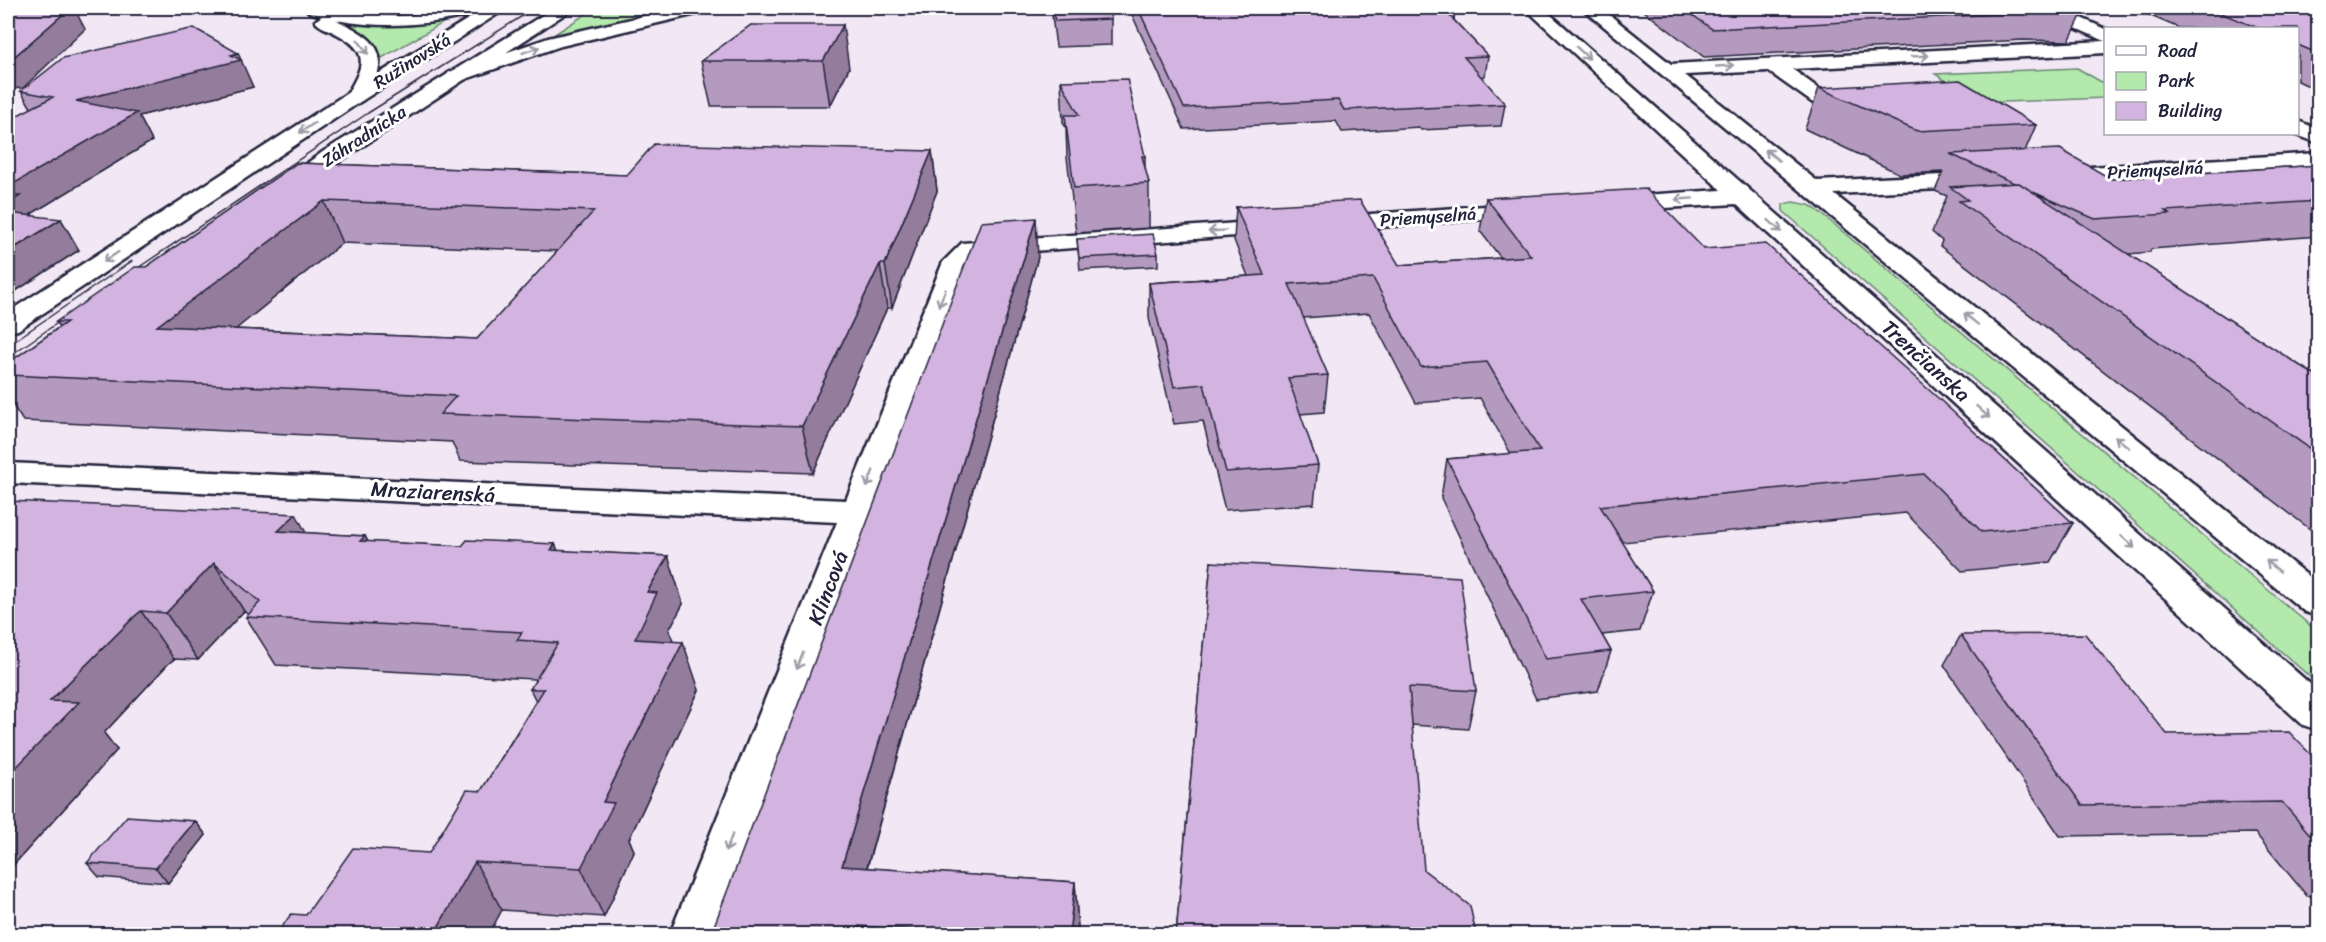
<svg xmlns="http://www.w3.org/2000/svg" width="2326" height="942" font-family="Sriracha,sans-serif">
<rect width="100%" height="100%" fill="#f2e8f5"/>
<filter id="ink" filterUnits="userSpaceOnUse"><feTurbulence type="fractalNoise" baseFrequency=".0167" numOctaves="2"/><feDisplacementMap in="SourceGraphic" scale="12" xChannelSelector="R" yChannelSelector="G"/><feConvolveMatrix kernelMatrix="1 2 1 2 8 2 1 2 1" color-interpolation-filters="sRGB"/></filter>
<g filter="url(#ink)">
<path fill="#b3e9ac" stroke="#6a8674" stroke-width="1.5" d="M 306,8 L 469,8 L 382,58 L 371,41 L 338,22 Z
M 595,8 L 683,8 L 541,43 Z
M 2077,68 L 2105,84 L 2105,98 L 1981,103 L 1935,74 Z
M 1793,202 L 1809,205 L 1817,210 L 2318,632 L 2318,684 L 1783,211 L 1783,204 Z"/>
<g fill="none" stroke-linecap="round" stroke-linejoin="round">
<defs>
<path id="minor" d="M 1525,8 L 1543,8 L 2318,691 L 2318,730 L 2303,725 L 1736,204 L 1612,211 L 1603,209 L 1600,204 L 1603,199 L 1612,197 L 1721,190 Z
M 1582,8 L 1601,8 L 1671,64 L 2105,41 L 2039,12 L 2037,8 L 2058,8 L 2106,29 L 2106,53 L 1792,69 L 1844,107 L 1848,111 L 1844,115 L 1837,117 L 1830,115 L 1768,71 L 1685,75 L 1817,181 L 1984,173 L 1992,175 L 1996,180 L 1992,185 L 1984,187 L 1834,194 L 2318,584 L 2318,616 L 2305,612 Z
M 2298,121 L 2318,129 L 2318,143 L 2294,134 L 2298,134 Z
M 2318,153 L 2318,167 L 2057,183 L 2049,181 L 2045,176 L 2049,171 L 2057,169 Z
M 1528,203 L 1537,205 L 1540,210 L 1537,215 L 1328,231 L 1319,229 L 1316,224 L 1319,219 L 1328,217 Z
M 1279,220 L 1288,222 L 1291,227 L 1288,232 L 978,255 L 968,265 L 718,934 L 670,934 L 837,522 L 8,483 L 8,463 L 846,500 L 943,262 L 962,243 Z"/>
<path id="tertiary" d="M 486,8 L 507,8 L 363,100 L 18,330 L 8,332 L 8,312 L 349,92 Z
M 554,8 L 574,8 L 340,161 L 293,195 L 285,197 L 277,195 L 273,190 L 277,185 L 324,151 Z"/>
<path id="primary" d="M 306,8 C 336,5 367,16 397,16 C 428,15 459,5 489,8 L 486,12 C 435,24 388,30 336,20 C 381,40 393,57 363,100 L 356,102 L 349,100 L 346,96 C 364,66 371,51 335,33 C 328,29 319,27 315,21 L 322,16 L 309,12 Z
M 679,8 L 708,8 L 705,12 L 561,46 L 463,80 L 449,80 L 446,76 L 449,72 L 548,38 Z"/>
</defs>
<use href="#minor" stroke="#22223b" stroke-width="5"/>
<use href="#tertiary" stroke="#22223b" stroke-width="5"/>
<use href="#primary" stroke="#22223b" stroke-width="5"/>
<use href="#minor" fill="#fff" fill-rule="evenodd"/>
<use href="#tertiary" fill="#fff" fill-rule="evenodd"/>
<use href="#primary" fill="#fff" fill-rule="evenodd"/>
<path stroke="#22223b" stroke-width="1.5" d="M 126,276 L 368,113 L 535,8
M 8,345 L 132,261
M 8,357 L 69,315"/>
</g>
<path fill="#b59ac0" stroke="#22223b" stroke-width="1.5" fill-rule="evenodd" d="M 1051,8 L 1108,8 L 1111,19 L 1111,45 L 1056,47 Z
M 1129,8 L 1451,8 L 1455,12 L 1454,20 L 1488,56 L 1485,76 L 1481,77 L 1505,104 L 1501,126 L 1421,130 L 1419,127 L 1342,132 L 1336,121 L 1184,129 Z
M 1640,8 L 2085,8 L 2069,41 L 2023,40 L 1704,57 Z
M 2132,8 L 2319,8 L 2319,91 L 2298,81 L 2298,28 L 2179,28 Z
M 751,25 L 849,68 L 830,106 L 711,106 L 701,61 Z
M 249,79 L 253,87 L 139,116 L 152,141 L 31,214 L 79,250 L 8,296 L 31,108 L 21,91 L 250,79 Z
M 1061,81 L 1145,156 L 1145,170 L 1149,183 L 1149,228 L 1076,233 L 1067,157 L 1066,128 L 1063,122 Z
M 1819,88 L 2036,125 L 2025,151 L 2111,179 L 2319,165 L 2319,236 L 2151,249 L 2150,252 L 2128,254 L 2319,378 L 2319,536 L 1940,246 L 1942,241 L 1932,232 L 1947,196 L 1935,191 L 1943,172 L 1900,174 L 1805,129 Z
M 932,151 L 937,191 L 892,308 L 887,308 L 813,473 L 460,461 L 452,442 L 23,421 L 8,398 L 8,363 L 59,327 L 56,322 L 146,267 L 297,163 L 627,175 ZM 342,243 L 558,251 L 477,339 L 235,329 Z
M 1486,198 L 1704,249 L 2073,523 L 2050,562 L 1962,571 L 1906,513 L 1622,542 L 1653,591 L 1640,631 L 1602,635 L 1611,651 L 1598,691 L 1536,699 L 1441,498 L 1447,459 L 1511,454 L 1480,398 L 1416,403 L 1369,313 L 1303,318 L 1328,375 L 1324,412 L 1300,414 L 1318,465 L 1314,504 L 1225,510 L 1203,421 L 1174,424 L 1149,318 L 1149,283 L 1248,276 L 1234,240 L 1236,207 L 1399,265 L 1501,258 L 1480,231 Z
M 1077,239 L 1158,254 L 1158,266 L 1080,270 Z
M 1038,257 L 867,868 L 1075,882 L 1078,929 L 1078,934 L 711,934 Z
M 8,501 L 306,533 L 365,536 L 368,542 L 462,546 L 555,544 L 558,551 L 668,556 L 683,604 L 669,630 L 672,642 L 699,690 L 629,839 L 634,851 L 604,917 L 502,910 L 306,915 L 429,853 L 481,791 L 536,701 L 530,689 L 535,681 L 534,679 L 276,665 L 246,617 L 248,615 L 244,611 L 198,660 L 174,659 L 168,664 L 104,733 L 117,750 L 8,871 Z
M 1211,562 L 1476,691 L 1468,729 L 1412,725 L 1176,934 Z
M 1961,635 L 2167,734 L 2319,763 L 2319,896 L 2307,896 L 2255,833 L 2060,836 L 1944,665 Z
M 195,821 L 206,835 L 168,883 L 99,877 L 87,863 Z"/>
<path fill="#947d9c" stroke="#22223b" stroke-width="1.5" d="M 70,8 L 74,8 L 85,29 L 23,88 L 8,89 L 8,62 Z
M 843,25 L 849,68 L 830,106 L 823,61 Z
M 238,53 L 253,87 L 139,116 L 152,141 L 31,214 L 38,227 L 8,234 L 8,187 L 76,101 Z
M 932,151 L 937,191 L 892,308 L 885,264 Z
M 324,201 L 342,243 L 183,372 L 157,326 Z
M 1036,218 L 1038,257 L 854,913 L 842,866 Z
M 61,219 L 79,250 L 8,296 L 8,252 Z
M 880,264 L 887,308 L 813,473 L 802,426 Z
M 296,514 L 321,561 L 278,531 Z
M 365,536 L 389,583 L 360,541 Z
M 555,544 L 574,591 L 551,550 Z
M 668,556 L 683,604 L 669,630 L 673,640 L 652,688 L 635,639 L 647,592 Z
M 214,563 L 244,611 L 198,660 L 166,613 Z
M 141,611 L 174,659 L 168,664 L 104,733 L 117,750 L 8,871 L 8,776 L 50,701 L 135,616 Z
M 683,642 L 699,690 L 629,839 L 634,851 L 604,917 L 581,868 L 603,802 Z
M 195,821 L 206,835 L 168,883 L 156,868 Z
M 475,862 L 502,910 L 489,934 L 434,934 Z
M 1075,882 L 1078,929 L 1078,934 L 1069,934 Z
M 859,926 L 861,934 L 857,934 Z"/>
<path fill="#d3b3df" stroke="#22223b" stroke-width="1.5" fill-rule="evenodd" d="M 44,8 L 70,8 L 8,62 L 8,10 Z
M 1053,8 L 1108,8 L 1111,19 L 1055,21 Z
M 1138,8 L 1451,8 L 1455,12 L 1446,12 L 1488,56 L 1464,57 L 1505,104 L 1424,108 L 1422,106 L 1344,110 L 1338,100 L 1184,108 Z
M 1683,8 L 2084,8 L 2081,13 L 2035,12 L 1712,29 Z
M 2208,8 L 2319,8 L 2319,54 L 2298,45 L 2298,28 L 2258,28 Z
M 751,25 L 843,25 L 823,61 L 701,61 Z
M 194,28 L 238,53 L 231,55 L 241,60 L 76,101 L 137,113 L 8,187 L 8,120 L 53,97 L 21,91 L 63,58 Z
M 1127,79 L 1145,156 L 1142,156 L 1149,183 L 1074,188 L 1065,115 L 1079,115 L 1061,81 Z
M 1960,80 L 2036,125 L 1917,131 L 1819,88 Z
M 654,144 L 932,151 L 885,264 L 880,264 L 802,426 L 440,414 L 456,396 L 8,375 L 8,363 L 67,322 L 56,322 L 135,267 L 146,267 L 297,163 L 627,175 ZM 324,201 L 594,211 L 477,339 L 157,326 Z
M 2060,149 L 2111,179 L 2319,165 L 2319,201 L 2165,211 L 2170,214 L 2095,219 L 2033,192 L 2019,183 L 2014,183 L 1950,154 Z
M 2019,183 L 2319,378 L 2319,455 L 1959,201 L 1968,200 L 1950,187 Z
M 1646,189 L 1704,249 L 1766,244 L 1938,398 L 2073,523 L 1982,532 L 1924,474 L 1600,506 L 1653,591 L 1581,599 L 1611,651 L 1546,659 L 1447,459 L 1540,451 L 1487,362 L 1421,367 L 1373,278 L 1289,284 L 1328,375 L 1288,378 L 1318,465 L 1226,472 L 1204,384 L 1174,387 L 1149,283 L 1264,275 L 1236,207 L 1360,200 L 1399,265 L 1531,256 L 1486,198 Z
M 8,196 L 20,196 L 8,204 Z
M 8,213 L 61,219 L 8,252 Z
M 1036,218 L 842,866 L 1075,882 L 1069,934 L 986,934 L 859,926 L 857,934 L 711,934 L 981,222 Z
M 1153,234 L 1158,254 L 1079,258 L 1077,239 Z
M 8,501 L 296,514 L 278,531 L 365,536 L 360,541 L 462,546 L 467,540 L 555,544 L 551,550 L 668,556 L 647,592 L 657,593 L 635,639 L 683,642 L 603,802 L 614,803 L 581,868 L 475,862 L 434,934 L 277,934 L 291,914 L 306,915 L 353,848 L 429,853 L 467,790 L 481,791 L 544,689 L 530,689 L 558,643 L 517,640 L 522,632 L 246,617 L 260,602 L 214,563 L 166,613 L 141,611 L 135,616 L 50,701 L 79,702 L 8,776 Z
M 1211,562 L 1460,577 L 1476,691 L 1409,687 L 1424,870 L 1470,906 L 1476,934 L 1176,934 Z
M 2085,634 L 2167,734 L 2289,732 L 2319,763 L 2319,845 L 2282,802 L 2082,805 L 1961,635 Z
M 127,816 L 195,821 L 156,868 L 87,863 Z"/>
<defs><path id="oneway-shaft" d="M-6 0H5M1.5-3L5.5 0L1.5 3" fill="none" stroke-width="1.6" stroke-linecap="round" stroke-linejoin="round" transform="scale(1.5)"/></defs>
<g stroke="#9c9ca7">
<use href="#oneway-shaft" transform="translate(363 47) rotate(53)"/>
<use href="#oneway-shaft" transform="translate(531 50) rotate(-19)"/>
<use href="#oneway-shaft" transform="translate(1583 53) rotate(42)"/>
<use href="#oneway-shaft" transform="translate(1920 56) rotate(-3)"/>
<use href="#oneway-shaft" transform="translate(1725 66) rotate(-3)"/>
<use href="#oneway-shaft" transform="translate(307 128) rotate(147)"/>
<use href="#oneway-shaft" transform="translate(1772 155) rotate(-141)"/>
<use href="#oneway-shaft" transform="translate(1684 199) rotate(176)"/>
<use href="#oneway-shaft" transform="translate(1775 226) rotate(42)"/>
<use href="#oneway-shaft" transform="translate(1217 231) rotate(176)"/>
<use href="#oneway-shaft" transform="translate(111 257) rotate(147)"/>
<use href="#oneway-shaft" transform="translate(942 298) rotate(112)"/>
<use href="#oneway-shaft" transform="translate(1971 319) rotate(-141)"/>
<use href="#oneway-shaft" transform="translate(1983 412) rotate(42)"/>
<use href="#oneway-shaft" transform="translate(2122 442) rotate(-141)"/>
<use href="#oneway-shaft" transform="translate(870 479) rotate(111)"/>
<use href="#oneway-shaft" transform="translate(2128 542) rotate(42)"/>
<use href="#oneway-shaft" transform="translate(2273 566) rotate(-141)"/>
<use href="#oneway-shaft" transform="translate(800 661) rotate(111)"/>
<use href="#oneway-shaft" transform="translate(729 843) rotate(111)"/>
</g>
</g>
<g text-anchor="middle" stroke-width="6" stroke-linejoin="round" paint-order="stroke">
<g font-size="18" fill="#22223b" stroke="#fff">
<text transform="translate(412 61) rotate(-32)" y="6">Ružinovská</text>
<text transform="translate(364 136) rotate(-33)" y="6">Záhradnícka</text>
<text transform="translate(2155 170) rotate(-3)" y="6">Priemyselná</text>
<text transform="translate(1428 217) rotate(-4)" y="6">Priemyselná</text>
</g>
<g font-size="21" fill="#22223b" stroke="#fff">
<text transform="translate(1926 361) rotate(42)" y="7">Trenčianska</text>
<text transform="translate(433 492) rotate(3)" y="7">Mraziarenská</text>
<text transform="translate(828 588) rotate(-69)" y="7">Klincová</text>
</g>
</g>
<rect width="2326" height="942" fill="none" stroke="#fff" stroke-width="30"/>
<rect x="15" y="15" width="2296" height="912" fill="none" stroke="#22223b" stroke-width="2" filter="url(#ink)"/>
<rect x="2104" y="27" width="195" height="108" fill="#ffffff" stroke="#a7a7b1" stroke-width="1.5"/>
<rect x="2116" y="46" width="30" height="9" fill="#ffffff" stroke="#a7a7b1" stroke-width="1.5"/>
<text x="2158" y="57" font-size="18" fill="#22223b">Road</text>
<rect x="2116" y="72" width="30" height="18" fill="#b3e9ac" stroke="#a7a7b1" stroke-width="1.5"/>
<text x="2158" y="87" font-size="18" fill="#22223b">Park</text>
<rect x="2116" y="102" width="30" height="18" fill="#d3b3df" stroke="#a7a7b1" stroke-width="1.5"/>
<text x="2158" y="117" font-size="18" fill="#22223b">Building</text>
</svg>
